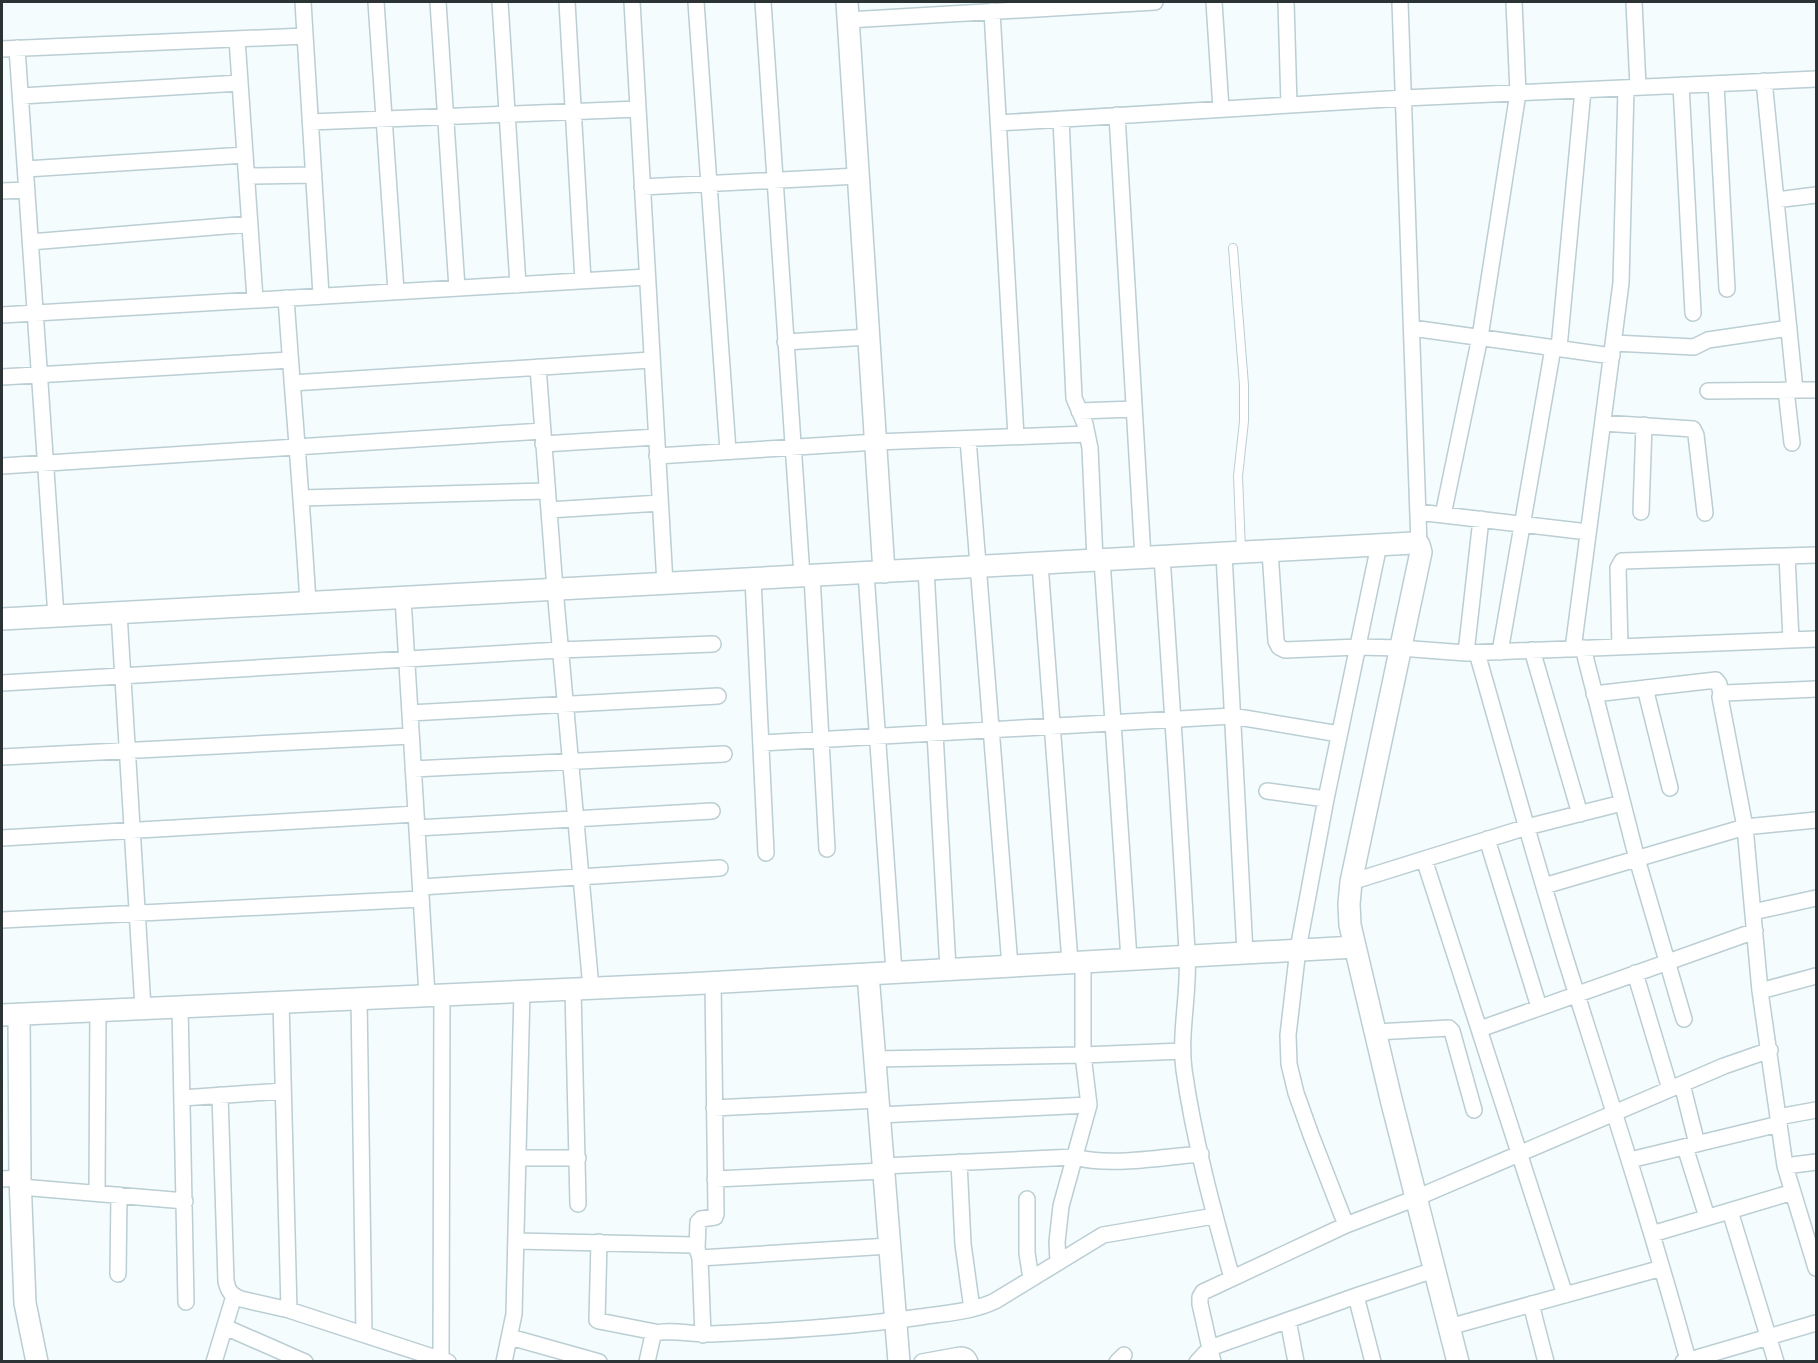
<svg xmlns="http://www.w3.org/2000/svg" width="1818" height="1363" font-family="'Sofia Sans Condensed',sans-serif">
<rect width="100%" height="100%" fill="#f4fcfe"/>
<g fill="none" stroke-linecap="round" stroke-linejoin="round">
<defs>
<path id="lane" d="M 1233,248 L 1244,385 L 1244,421 L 1238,476 L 1241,551"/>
<path id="street" d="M 303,2 L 321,295
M 376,2 L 396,291
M 438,2 L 457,288
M 500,2 L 518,285
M 567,2 L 583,281
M 632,2 L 665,584
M 696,2 L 728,451
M 763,2 L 802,576
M 1214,2 L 1221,109
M 1286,2 L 1289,105
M 1400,2 L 1419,545
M 1634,2 L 1638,87
M 992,11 L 1016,437
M 848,20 L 1155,2
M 237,39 L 255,299
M 17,48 L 56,616
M 2,49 L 305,36
M 1764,81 L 1795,390 L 1816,390
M 1716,84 L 1727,289
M 1681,85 L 1693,313
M 21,96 L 240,83
M 1117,115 L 1143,558
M 1061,119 L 1074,398 L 1085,424 L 1090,448 L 1095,560
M 310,122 L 638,109
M 998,123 L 1404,98 L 1816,79
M 26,169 L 245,155
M 247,176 L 314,175
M 642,187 L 858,176
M 2,191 L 27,190
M 1776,200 L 1816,195
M 30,242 L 250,224
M 286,298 C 293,399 302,501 308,603
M 2,315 L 647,277
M 1412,328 L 1612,356
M 785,342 L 869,337
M 1614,343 L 1694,347 L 1708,340 L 1789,328
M 1559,348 L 1583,90
M 538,367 L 555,589 L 591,988
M 2,377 L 290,360
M 292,383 L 651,360
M 1786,390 L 1792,443
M 1708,391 L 1795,390
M 1079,411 L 1134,409
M 1603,423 L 1693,429 L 1696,435 L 1705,513
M 968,439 L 1010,966
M 543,444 L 656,437
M 657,456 L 876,442 L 1087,434
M 2,466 L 542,431
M 302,498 L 547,491
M 549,510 L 660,503
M 1418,512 L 1588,532
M 1641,512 L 1644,425
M 1443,515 L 1480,337 L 1518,93 L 1514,2
M 1270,551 L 1276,641 L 1279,647 L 1285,650 L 1358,647 L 1400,648 L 1466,653 L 1816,639
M 1224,554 L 1245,953
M 1787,556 L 1791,640
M 1162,557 C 1171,689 1180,820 1187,952 C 1190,991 1179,1031 1184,1070 C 1194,1140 1213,1210 1232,1278
M 1102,560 L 1129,959
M 1040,564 L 1070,962
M 926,569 L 948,969
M 866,573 L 894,972
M 812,576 L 827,849
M 753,579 L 766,853
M 403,598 L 427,995
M 119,613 L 143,1008
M 1620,647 L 1618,568 L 1622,561 L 1816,555
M 1583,648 L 1637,859 L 1684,1019
M 1573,649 L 1621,283 L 1626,88
M 1532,650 L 1580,814
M 1500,652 L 1553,348
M 1466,653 L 1481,519
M 1477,653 C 1506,754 1534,856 1565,957 C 1607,1091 1651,1224 1688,1360
M 2,683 L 560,650 L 713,644
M 1645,688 L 1670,788
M 1816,689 L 1725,693 L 1720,697 L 1745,827 L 1760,991 L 1785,1166 L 1816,1268
M 1594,694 L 1716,680 L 1719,684 L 1721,694
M 410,713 L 718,696
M 761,743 L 1232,716 L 1339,734
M 2,757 L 411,736
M 413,769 L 724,754
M 1267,791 L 1326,799
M 417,828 L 712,811
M 2,838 L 416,814
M 1487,839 L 1539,1007
M 1424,859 L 1565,1295
M 1351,882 L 1527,827 L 1622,803
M 1544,886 L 1745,827 L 1816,820
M 421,887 L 720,868
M 1753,912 L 1816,898
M 2,920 L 421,899
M 1635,973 L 1670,1089
M 573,989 L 578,1204
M 1760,991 L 1816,976
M 359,998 L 364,1334
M 281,1001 L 289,1310
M 180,1006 L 186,1302
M 1480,1029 L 1755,931
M 1376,1032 L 1449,1028 L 1452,1031 L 1474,1110
M 875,1059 L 1083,1055 L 1183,1051
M 1682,1084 L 1697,1144
M 220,1095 L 226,1281 C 228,1291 231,1295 241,1299 L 289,1310 L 448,1362
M 182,1098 L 283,1091
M 714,1108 L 878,1100
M 879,1115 L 1089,1105
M 1778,1117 L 1816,1110
M 1685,1147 L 1707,1217
M 518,1158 L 578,1158
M 1630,1160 L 1779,1124
M 959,1162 L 963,1244 L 972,1309
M 883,1166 L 1074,1157 C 1112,1167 1161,1157 1201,1154
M 1785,1166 L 1816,1162
M 2,1179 L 20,1178
M 715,1179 L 883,1171
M 21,1187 L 185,1201
M 97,1193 L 98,1010
M 1027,1199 L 1027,1253 L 1031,1279
M 1730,1211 L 1776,1362
M 1346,1225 L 1311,1135 L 1296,1093 L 1289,1064 L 1288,1035 L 1298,949 L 1326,799 L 1379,545
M 1652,1234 L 1793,1192
M 516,1241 L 693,1245 L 697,1249 L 700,1258 L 703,1335
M 599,1242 L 597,1320 L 599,1321 L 655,1332
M 697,1249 L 698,1222 L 701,1219 L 715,1217 L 716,1214 L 713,982
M 700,1258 L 889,1246
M 1058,1262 L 1057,1242 L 1061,1206 L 1089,1105 L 1083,1055 L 1083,962
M 118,1274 L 119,1195
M 1356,1296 L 1373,1362
M 1531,1304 L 1546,1362
M 1288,1320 L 1296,1362
M 225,1327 L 305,1362
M 1449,1327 L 1662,1268
M 510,1337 L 599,1362
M 441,1359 L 442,994
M 214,1362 L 234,1296
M 504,1362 L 514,1314 L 522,991
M 647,1362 L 653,1335 C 661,1328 698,1335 711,1334 C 780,1331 851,1327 920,1317 C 946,1313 972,1312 995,1301 L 1103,1235 L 1214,1216
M 922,1362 L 960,1355 C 965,1355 968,1356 970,1362
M 1117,1362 L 1124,1355
M 1197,1362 L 1210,1348 L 1356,1296 L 1434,1270
M 1213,1362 L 1200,1304 L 1200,1297 L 1203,1292 L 1346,1225 L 1416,1198 L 1724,1066 L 1770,1050
M 1683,1362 L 1816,1323"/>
<path id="secondary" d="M 847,2 L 884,572
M 2,619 L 1413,543 L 1419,545 L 1421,552 L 1351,882 L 1349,904 L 1350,925 L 1391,1099 L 1458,1362
M 868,974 L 899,1362
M 19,1014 L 20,1178 L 25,1303 L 37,1362
M 2,1015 L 687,984 L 1355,947"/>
</defs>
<use href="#lane" stroke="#baced3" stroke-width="10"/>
<use href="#street" stroke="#baced3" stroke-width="18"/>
<use href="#secondary" stroke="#baced3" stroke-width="24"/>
<use href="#lane" stroke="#fff" stroke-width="8"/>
<use href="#street" stroke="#fff" stroke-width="15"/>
<use href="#secondary" stroke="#fff" stroke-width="21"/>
</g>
<rect width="1818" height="1363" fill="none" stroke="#2b3335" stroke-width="6"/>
</svg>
